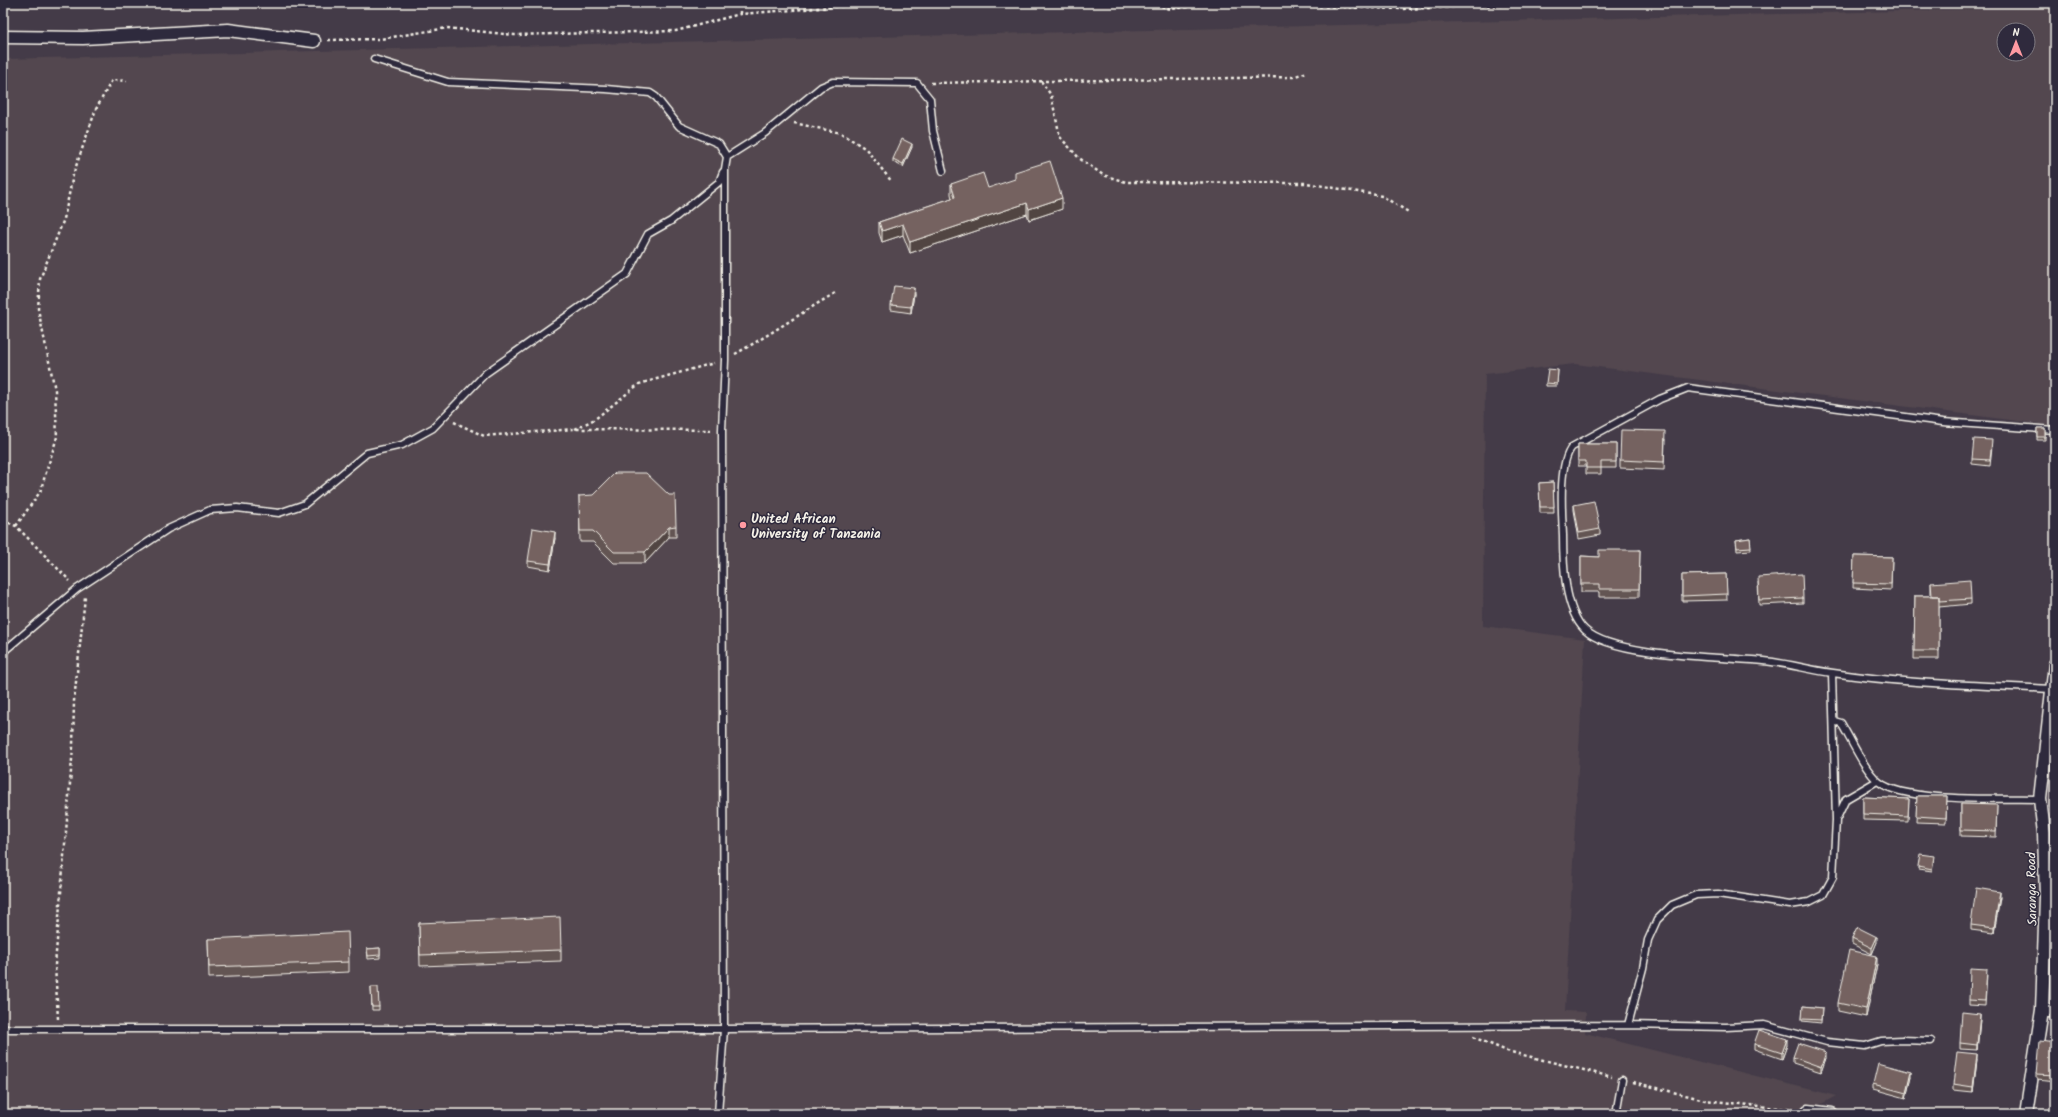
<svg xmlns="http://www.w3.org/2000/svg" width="2058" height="1117" font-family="Kalam,sans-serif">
<rect width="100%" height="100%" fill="#443b48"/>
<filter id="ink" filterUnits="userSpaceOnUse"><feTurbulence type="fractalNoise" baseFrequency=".025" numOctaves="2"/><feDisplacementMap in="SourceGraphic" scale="8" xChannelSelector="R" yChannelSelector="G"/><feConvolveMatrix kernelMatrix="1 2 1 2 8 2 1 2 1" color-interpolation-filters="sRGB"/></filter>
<g filter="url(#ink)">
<path fill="#52474f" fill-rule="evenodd" d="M 2055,7 L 2049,425 L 1575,364 L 1485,374 L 1483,626 L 1585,639 L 1565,1011 L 1586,1012 L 1585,1033 L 1836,1096 L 1803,1114 L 3,1114 L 3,59 ZM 2004,30 L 2028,30 L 2028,54 L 2004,54 Z"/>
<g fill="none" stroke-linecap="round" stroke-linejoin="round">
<defs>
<path id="lane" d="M 374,59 L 448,82 L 606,89 L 650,93 L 656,97 L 679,126 L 719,144 L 727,157 L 725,169 L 725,360 L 722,430 L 724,1029 L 718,1114
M 727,157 L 765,133 L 821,87 L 833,82 L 917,83 L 930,99 L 933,131 L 943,171
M 3,652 L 77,589 L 168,529 L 210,510 L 237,508 L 279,513 L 305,504 L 367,453 L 402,445 L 433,428 L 486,373 L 627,274 L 648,234 L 671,221 L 719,182 L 723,172
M 2052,689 C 1979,685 1905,684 1833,673 C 1809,670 1787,663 1764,661 C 1723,657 1613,657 1585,630 C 1564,610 1563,562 1563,535 C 1562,512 1558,464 1572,447 L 1660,399 L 1688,388 L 1943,422 L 2055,430
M 1834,721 L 1841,723 C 1850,738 1865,771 1879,782 C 1905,803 2004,798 2040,799
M 1837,818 L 1846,799 L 1877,781
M 1628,1025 L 1643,968 L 1648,940 L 1657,920 L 1672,905 L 1696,895 L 1718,894 L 1790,905 L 1809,902 L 1823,895 L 1833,877 L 1836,820 L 1832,673
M 3,1029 L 724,1029 L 1628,1025 L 1726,1027 L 1764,1025 L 1827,1042 L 1865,1046 L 1881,1041 L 1902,1040 L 1931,1041
M 1616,1114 L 1622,1080"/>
<path id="street" d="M 3,37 L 83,38 L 228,30 L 314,41
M 2042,1010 L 2055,1010
M 1808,1111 L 1832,1114
M 2026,1114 L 2042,1010 L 2046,897 L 2044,833 L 2040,799 L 2055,664"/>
</defs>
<use href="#lane" stroke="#f4f1e8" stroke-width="9"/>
<use href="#street" stroke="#f4f1e8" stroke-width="15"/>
<path stroke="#f4f1e8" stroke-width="2.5" stroke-dasharray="3 3" stroke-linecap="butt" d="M 1150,3 L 1171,9 L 1217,3
M 1223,3 L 1402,9 L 1554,3
M 740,14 L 740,3
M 328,40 L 380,39 L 447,28 L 514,35 L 676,31 L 740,14 L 883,3
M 1041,81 L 1051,95 L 1060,137 L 1079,158 L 1103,175 L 1126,182 L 1306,183 L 1382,196 L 1410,213
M 931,83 L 1293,77 L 1307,72
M 794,123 L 841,133 L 866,149 L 892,182
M 735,354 C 770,335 802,312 837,292
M 454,422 L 484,436 L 575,429 L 711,430
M 575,429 L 595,419 L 639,384 L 714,363
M 3,520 L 16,526 L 70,581
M 16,526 L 40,492 L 57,437 L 55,390 L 38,309 L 40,279 L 64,219 L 73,175 L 96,109 L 112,80 L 127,81
M 58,1019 L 55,965 L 73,747 L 74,701 L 85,597
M 1473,1037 L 1507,1051 L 1612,1077
M 1633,1082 L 1705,1100 L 1795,1110"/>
<use href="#lane" stroke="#2f2a3d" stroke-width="6"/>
<use href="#street" stroke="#2f2a3d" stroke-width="12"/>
</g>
<path fill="#645453" stroke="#f4f1e8" d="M 912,147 L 903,167 L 893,162 L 893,159 Z
M 951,184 L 988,188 L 1062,209 L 1029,220 L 1027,214 L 910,253 L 903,235 L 882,242 L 879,233 L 879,222 L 952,198 L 951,194 Z
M 914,294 L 911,313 L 891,310 L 891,305 Z
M 1558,370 L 1557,386 L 1546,386 L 1546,383 Z
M 2037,428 L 2045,428 L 2045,440 L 2037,440 Z
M 1665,439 L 1664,470 L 1620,468 L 1620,460 Z
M 1578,444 L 1616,444 L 1616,468 L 1601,468 L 1601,474 L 1586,474 L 1586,466 L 1578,466 Z
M 1992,446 L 1990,466 L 1972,464 L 1972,459 Z
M 1553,482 L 1554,513 L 1540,513 L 1539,483 Z
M 579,496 L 676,526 L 676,537 L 669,537 L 645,563 L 614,563 L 593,542 L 580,542 Z
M 1574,505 L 1600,529 L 1600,535 L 1579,539 L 1574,510 Z
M 555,538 L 550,570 L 528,566 L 528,561 Z
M 1750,538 L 1751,550 L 1737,551 L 1736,540 Z
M 1640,550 L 1639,597 L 1599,597 L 1599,592 L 1581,592 L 1581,556 L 1599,557 Z
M 1854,556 L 1892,557 L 1891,590 L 1853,588 Z
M 1726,574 L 1727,600 L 1682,601 L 1682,575 Z
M 1758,582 L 1803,598 L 1803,603 L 1759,605 Z
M 1931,583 L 1971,599 L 1971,604 L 1939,607 L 1939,659 L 1914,659 L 1915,596 L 1931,596 Z
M 1917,796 L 1947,796 L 1946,823 L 1916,822 Z
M 1863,797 L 1909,799 L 1908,821 L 1863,820 Z
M 1961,804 L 1997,805 L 1996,837 L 1961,836 Z
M 1934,859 L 1932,871 L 1918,869 L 1918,866 Z
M 2000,897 L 1994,933 L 1971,930 L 1971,925 Z
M 419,923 L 561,950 L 561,961 L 420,966 Z
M 1852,938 L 1877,942 L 1872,954 L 1852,944 Z
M 208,939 L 349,962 L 349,972 L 209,978 Z
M 380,948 L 380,958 L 368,959 L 367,949 Z
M 1877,964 L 1866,1017 L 1838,1011 L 1838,1003 Z
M 1987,974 L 1985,1006 L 1969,1005 L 1969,1000 Z
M 371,987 L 379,1007 L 379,1010 L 372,1010 Z
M 1803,1006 L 1822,1008 L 1821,1023 L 1802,1021 Z
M 2050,1014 L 2055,1014 L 2055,1081 L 2037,1079 L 2037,1074 L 2052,1042 Z
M 1980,1019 L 1977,1050 L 1960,1049 L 1960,1043 Z
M 1754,1044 L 1787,1045 L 1782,1059 L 1754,1049 Z
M 1793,1057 L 1826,1058 L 1821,1072 L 1793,1063 Z
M 1977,1059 L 1973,1092 L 1953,1090 L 1953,1084 Z
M 1911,1077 L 1906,1098 L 1873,1089 L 1873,1084 Z"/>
<path fill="#514543" stroke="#f4f1e8" d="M 912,144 L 912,147 L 903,167 L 903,164 Z
M 1062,198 L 1062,209 L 1029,220 L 1029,209 Z
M 1027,203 L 1027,214 L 910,253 L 910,242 Z
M 903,224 L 903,235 L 882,242 L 882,231 Z
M 914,288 L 914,294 L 911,313 L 911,307 Z
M 669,527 L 669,537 L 645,563 L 645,552 Z
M 555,532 L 555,538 L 550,570 L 550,564 Z
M 2000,892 L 2000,897 L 1994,933 L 1994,928 Z
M 1877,937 L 1877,942 L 1872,954 L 1872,948 Z
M 1877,956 L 1877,964 L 1866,1017 L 1866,1009 Z
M 1980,1014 L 1980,1019 L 1977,1050 L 1977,1045 Z
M 1787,1039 L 1787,1045 L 1782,1059 L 1782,1053 Z
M 1826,1052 L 1826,1058 L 1821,1072 L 1821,1067 Z
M 1977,1054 L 1977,1059 L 1973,1092 L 1973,1087 Z
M 1911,1072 L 1911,1077 L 1906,1098 L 1906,1093 Z"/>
<path fill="#746260" stroke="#f4f1e8" d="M 902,139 L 912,144 L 903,164 L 893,159 Z
M 1050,161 L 1062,198 L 1029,209 L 1027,203 L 910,242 L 903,224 L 882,231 L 879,222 L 955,197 L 951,184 L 983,173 L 988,188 L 1015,179 L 1015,172 Z
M 894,286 L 914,288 L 911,307 L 891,305 Z
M 1548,369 L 1558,370 L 1557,384 L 1546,383 Z
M 2037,428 L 2045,428 L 2045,437 L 2037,437 Z
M 1621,430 L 1665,431 L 1664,462 L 1620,460 Z
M 1974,439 L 1992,440 L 1990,460 L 1972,459 Z
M 1578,444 L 1616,444 L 1616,462 L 1601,462 L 1601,468 L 1586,468 L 1586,461 L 1578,461 Z
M 615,473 L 646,473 L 669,495 L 675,495 L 676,526 L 669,527 L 645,552 L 614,552 L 593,531 L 580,531 L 579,496 L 593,495 Z
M 1553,482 L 1554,507 L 1540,507 L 1539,483 Z
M 1594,501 L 1600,529 L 1579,533 L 1574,505 Z
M 533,528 L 555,532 L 550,564 L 528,561 Z
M 1750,538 L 1751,547 L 1737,548 L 1736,540 Z
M 1599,550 L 1640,550 L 1639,589 L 1599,589 L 1599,584 L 1581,584 L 1581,556 L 1599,557 Z
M 1854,556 L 1892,557 L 1891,584 L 1853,583 Z
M 1726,574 L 1727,594 L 1682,596 L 1682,575 Z
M 1802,574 L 1803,598 L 1759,600 L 1758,577 Z
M 1970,580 L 1971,599 L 1939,601 L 1939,596 L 1932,596 L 1931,583 Z
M 1915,596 L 1939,596 L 1939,651 L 1914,651 Z
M 1917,796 L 1947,796 L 1946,818 L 1916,816 Z
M 1863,797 L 1909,799 L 1908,816 L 1863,814 Z
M 1961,804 L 1997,805 L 1996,831 L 1961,830 Z
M 1920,854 L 1934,856 L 1932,869 L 1918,866 Z
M 1976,888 L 2000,892 L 1994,928 L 1971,925 Z
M 560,917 L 561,950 L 420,955 L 419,923 Z
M 1857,927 L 1877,937 L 1872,948 L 1852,938 Z
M 348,932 L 349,962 L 209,967 L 208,939 Z
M 380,948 L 380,955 L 368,956 L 367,949 Z
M 1849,950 L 1877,956 L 1866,1009 L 1838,1003 Z
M 1970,968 L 1987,969 L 1985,1001 L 1969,1000 Z
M 371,987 L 378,987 L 379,1007 L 372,1007 Z
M 1803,1006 L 1822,1008 L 1821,1020 L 1802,1019 Z
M 1962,1012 L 1980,1014 L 1977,1045 L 1960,1043 Z
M 2050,1014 L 2055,1014 L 2055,1037 L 2052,1037 Z
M 1759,1030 L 1787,1039 L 1782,1053 L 1754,1044 Z
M 2040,1041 L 2055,1043 L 2055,1075 L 2037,1074 Z
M 1798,1043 L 1826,1052 L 1821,1067 L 1793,1057 Z
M 1957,1052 L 1977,1054 L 1973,1087 L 1953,1084 Z
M 1878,1063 L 1911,1072 L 1906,1093 L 1873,1084 Z
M 2039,1110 L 2055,1111 L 2055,1114 L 2039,1114 Z"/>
</g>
<circle fill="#ff9aa2" stroke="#2f2a3d" stroke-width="1.5" cx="743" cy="525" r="4"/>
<g text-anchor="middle" stroke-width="3" stroke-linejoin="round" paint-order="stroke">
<g font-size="13" font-weight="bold" fill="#f4f1e8" stroke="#2f2a3d" text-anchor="start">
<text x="751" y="523">United African<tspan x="751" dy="15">University of Tanzania</tspan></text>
</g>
<g font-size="13" fill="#f4f1e8" stroke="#2f2a3d">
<text transform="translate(2031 889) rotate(-91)" y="5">Saranga Road</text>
</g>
</g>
<rect width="2058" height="1117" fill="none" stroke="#2f2a3d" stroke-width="16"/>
<rect x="8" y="8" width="2042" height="1101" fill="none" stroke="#f4f1e8" stroke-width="1.5" filter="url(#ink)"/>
<g transform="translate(2016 42)"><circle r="19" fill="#2f2a3d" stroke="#7e7a81"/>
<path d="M0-3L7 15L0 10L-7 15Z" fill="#ff9aa2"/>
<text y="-6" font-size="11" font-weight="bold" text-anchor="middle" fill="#f4f1e8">N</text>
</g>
</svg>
